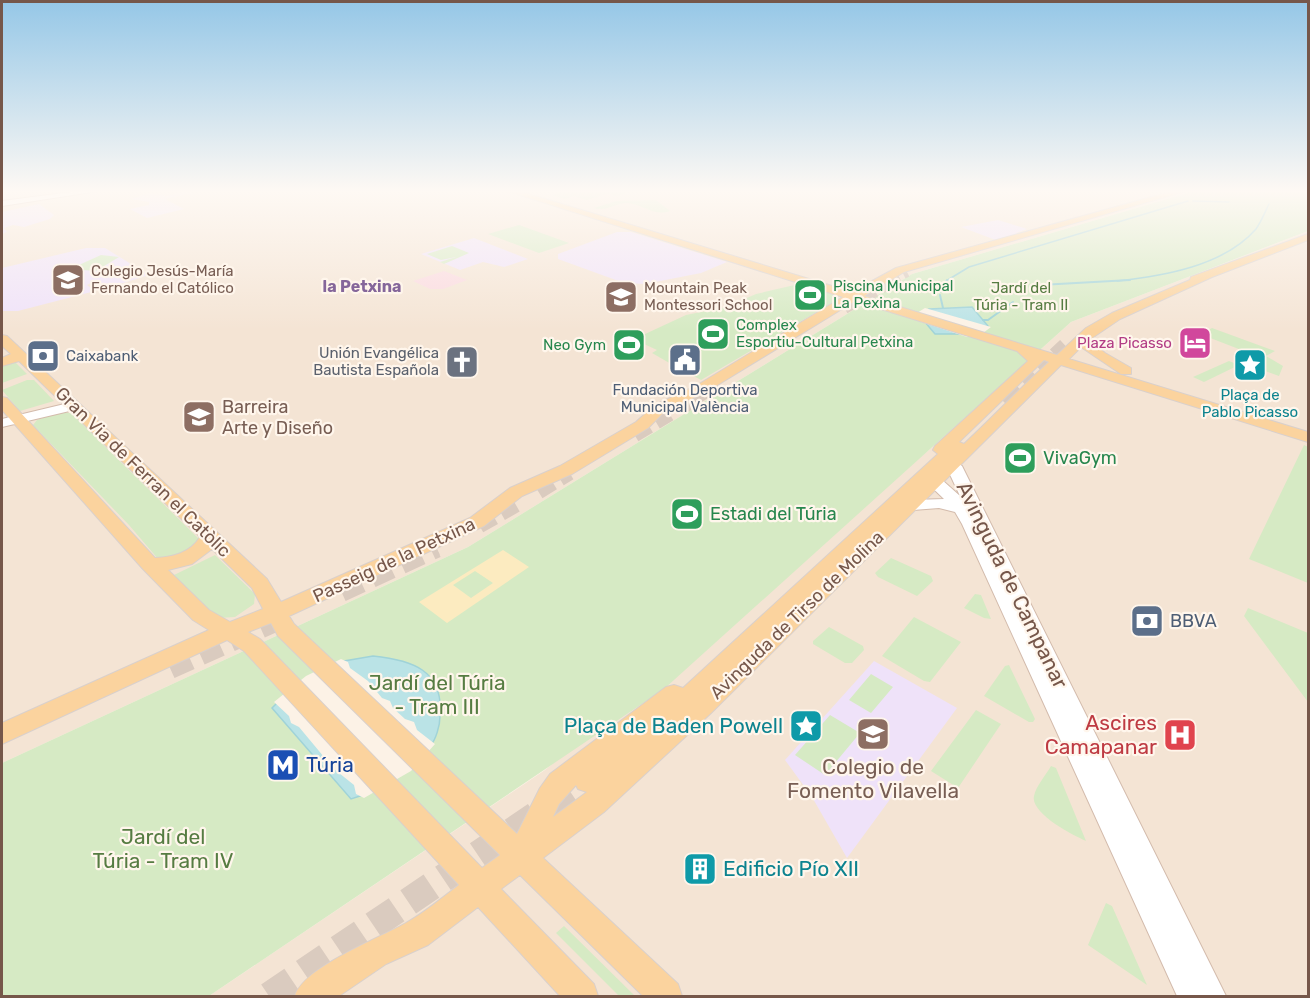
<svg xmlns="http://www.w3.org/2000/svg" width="1310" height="998" font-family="Rubik,sans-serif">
<rect width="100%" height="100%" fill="#fcf2e6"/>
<path fill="#f4e4d4" d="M 2,191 L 1194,191 L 912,274 L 468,547 L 2,763 Z
M 1308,231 L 1308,996 L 209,996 L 545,770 L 929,450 L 1071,322 Z"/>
<path fill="#efe2f9" d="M 188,191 L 192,193 L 165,199 L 184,209 L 147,218 L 130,209 L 149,205 L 149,202 L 131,199 L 149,193 L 166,196 Z
M 39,204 L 54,215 L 50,219 L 24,227 L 13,225 L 4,228 L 7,232 L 2,234 L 2,212 Z
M 998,220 L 1027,229 L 1016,233 L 1023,235 L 1001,242 L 961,227 Z
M 617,232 L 631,232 L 727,262 L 701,273 L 645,284 L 624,283 L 558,259 L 558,254 Z
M 474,238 L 528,259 L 504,267 L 483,262 L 460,270 L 421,254 Z
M 86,248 L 105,248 L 149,275 L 107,288 L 101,284 L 91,283 L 87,285 L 95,291 L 18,311 L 2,311 L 2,268 Z
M 874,661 L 957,708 L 847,858 L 812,797 L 785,760 Z"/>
<path fill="#fad9df" d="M 444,271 L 467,280 L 443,289 L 430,289 L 413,281 Z"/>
<path fill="#d6eac4" d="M 556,191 L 624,191 L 626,193 L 617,196 L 607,194 L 587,200 L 574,196 L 565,199 L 552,195 L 560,192 Z
M 1194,191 L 1308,191 L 1308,231 L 1071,322 L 664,689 L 209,996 L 2,996 L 2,763 L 468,547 L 912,274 Z
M 656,200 L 670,211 C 655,217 642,204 627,203 C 614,203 608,212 594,208 L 616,201 Z
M 519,225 L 569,243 L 539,253 L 488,234 Z
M 452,246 L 469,253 L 444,264 L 440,262 L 456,257 L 441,260 L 427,254 Z
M 101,255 L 119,257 L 96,271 L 70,269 Z
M 799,284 L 834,295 L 837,300 L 701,380 L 690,374 L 697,369 L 693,368 L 685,372 L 652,353 L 657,350 L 644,344 L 639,347 L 630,341 L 686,315 L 726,307 L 756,294 Z
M 1212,328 L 1275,351 L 1266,356 L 1283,366 L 1279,376 L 1235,360 L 1249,353 L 1200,334 Z
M 1229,361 L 1239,365 L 1204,382 L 1193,377 Z
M 15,362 L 27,374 L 2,383 L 2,364 Z
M 27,380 L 34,380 L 54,401 L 20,411 L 2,390 Z
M 60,412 L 71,413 L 198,538 L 202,542 L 196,549 L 159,560 L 129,525 L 33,425 L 37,420 Z
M 1304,445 L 1308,447 L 1308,583 L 1249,559 Z
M 215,555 L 255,594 L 254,604 L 235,617 L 218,618 L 174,575 Z
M 891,558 L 931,576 L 933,581 L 917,596 L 878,577 L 875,573 Z
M 975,594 L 981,595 L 991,619 L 984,618 L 964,608 Z
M 1248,608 L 1308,633 L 1308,702 L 1244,616 Z
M 914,617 L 961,642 L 930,682 L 924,681 L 882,656 Z
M 829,627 L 863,646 L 864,650 L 852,663 L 845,663 L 813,644 L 813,641 Z
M 1009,665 L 1035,719 L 1033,722 L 1029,722 L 984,696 L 1005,666 Z
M 871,674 L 893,687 L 871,713 L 849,700 Z
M 976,710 L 1001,724 L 958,788 L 931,771 Z
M 830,715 L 860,733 L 825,775 L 795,755 Z
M 1051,766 L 1056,768 L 1086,841 C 1072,835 1030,813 1034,796 C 1036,786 1046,775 1051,766 Z
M 1106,903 L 1112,906 L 1147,985 L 1088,945 Z
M 564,926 L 635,996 L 619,996 L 556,933 Z"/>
<path fill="#fcebc0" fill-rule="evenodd" d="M 503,550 L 529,567 L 447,623 L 419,602 ZM 475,571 L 493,583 L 471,598 L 453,585 Z"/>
<path fill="#bae3e6" stroke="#a0d3d8" stroke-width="1.5" d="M 972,307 L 988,326 L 977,334 L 935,334 L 919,315 L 929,309 Z
M 373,656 C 412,660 444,670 440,716 C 440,725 436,740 430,746 C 412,765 385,779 363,795 L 351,799 L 272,708 L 283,697 L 344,661 Z"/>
<path fill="#fcf2e6" d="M 925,308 L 991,327 L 979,336 L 967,337 L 921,322 L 916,317 L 917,313 Z
M 341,659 L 348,662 L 350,668 L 368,681 L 382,698 L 390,701 L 393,708 L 405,719 L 414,722 L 417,730 L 435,744 L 411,771 L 364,798 L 356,794 L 354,785 L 334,769 L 299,727 L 291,723 L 289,716 L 274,702 L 306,676 Z"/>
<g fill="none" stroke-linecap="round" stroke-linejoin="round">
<path stroke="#a0d3d8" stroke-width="1.5" d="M 1193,201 L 1229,202
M 946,281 L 969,267 L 1188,201
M 1117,281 C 1163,276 1224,266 1256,229 C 1261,222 1265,212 1269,204"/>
<path stroke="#a0d3d8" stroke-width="2" d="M 1040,285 L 1130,280
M 940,292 L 947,280
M 940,295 L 943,308
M 983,320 L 988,320 L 1013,302"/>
<path stroke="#dacbbf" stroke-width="10" stroke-dasharray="10 5" stroke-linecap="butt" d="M 890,281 L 907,272"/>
<path stroke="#dacbbf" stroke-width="14" stroke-dasharray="14 7" stroke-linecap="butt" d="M 844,307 L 893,280
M 695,398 L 717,384
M 1009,398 L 1066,344"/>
<path stroke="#dacbbf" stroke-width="17" stroke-dasharray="17 8" stroke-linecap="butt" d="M 1004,402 L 1010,396
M 683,405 L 697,396
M 634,434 L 669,413
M 538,491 L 569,472
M 479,525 L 519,502
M 432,549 L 436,547"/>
<path stroke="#dacbbf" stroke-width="22" stroke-dasharray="22 11" stroke-linecap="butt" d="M 341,591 L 436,547
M 170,668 L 286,616"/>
<path stroke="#dacbbf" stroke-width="28" stroke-dasharray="28 14" stroke-linecap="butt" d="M 269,996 L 587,781"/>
<defs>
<path id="secondary" d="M 79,191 L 98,191 L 2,206 L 2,201 Z
M 73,402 L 80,406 L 78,409 L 2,427 L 2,419 Z
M 954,461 L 962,466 L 1226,996 L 1177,996 L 962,524 L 955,512 L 939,508 L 913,510 L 905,505 L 913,500 L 944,499 L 918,474 L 926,469 L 932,471 L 960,496 L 946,466 Z"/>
<path id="primary" d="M 507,191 L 519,191 L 852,292 L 896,268 L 1173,191 L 1186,191 L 904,272 L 864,296 L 1057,355 L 1086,328 L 1112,313 L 1190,280 L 1191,277 L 1308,234 L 1308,240 L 1212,277 L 1120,319 L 1089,340 L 1105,353 L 1131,368 L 1131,374 L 1121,374 L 1081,347 L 1069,359 L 1308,432 L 1308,442 L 1061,365 L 711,713 L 604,812 L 543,858 L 678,984 L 682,996 L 643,996 L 520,875 L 501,889 L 594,984 L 598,996 L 560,996 L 478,907 L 428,945 L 386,964 L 339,996 L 295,996 C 304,967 378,939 406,923 C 424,913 442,898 459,885 L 244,651 L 227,640 L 2,744 L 2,723 L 209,630 L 193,620 L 143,569 L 2,410 L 2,397 L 7,398 L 155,558 C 173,557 190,553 200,537 L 19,361 L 2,366 L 2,358 L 11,354 L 2,346 L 2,335 L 7,336 L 267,579 L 281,602 L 470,518 L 510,488 L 560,466 L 636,422 L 655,405 L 696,386 L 843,297 ZM 855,301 L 1017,351 L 1028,361 L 935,446 L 933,450 L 938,454 L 683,688 L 674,685 L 666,687 L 550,774 L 540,788 L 517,834 L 294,624 L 289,616 L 484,526 L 522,496 L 572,474 L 648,428 L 665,411 L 706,392 ZM 1044,360 L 1049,362 C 1020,388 993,417 964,444 L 959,442 ZM 212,549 L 252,588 L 263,609 L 230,622 L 209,610 L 168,570 L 192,564 ZM 271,623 L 278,636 L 500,855 L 482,868 L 260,639 L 248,632 ZM 576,785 L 578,789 L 587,792 L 553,817 L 559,804 Z"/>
</defs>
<use href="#secondary" stroke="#d3bbac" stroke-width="2"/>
<use href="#primary" stroke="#d9d0cc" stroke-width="2"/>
<use href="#secondary" fill="#fff" fill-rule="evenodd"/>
<use href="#primary" fill="#fbd39e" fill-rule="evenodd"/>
</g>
<linearGradient id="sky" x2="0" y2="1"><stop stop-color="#95c7e7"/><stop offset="0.58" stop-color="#fef9f4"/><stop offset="1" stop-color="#fef9f4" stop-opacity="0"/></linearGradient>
<rect width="1310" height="330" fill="url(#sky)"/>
<defs>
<symbol id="school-square" viewBox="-11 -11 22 22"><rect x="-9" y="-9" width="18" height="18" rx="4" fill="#8d6e63" stroke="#fff6ec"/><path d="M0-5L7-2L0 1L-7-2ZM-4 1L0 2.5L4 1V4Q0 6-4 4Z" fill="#fff"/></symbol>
<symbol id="stadium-square" viewBox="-11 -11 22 22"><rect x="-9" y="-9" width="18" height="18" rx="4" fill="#2e9e5b" stroke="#fff6ec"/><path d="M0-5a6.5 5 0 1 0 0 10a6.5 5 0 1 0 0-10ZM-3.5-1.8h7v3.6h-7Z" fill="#fff"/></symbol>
<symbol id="hotel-square" viewBox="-11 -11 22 22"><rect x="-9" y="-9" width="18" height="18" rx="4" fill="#d1479c" stroke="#fff6ec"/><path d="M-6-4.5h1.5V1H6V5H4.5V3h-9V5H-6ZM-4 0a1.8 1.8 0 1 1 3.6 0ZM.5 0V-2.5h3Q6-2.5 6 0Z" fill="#fff"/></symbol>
<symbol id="bank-square" viewBox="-11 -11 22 22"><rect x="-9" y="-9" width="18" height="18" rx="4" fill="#5c6f8a" stroke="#fff6ec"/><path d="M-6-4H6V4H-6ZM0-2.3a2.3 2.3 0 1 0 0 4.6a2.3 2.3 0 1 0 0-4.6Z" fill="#fff"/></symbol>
<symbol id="civic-square" viewBox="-11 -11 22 22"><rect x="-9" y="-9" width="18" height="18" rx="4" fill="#5c6f8a" stroke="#fff6ec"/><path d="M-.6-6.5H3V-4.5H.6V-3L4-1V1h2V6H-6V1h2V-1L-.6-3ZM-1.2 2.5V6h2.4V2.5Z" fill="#fff"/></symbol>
<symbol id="church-square" viewBox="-11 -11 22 22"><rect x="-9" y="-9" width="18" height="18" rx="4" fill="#6b7280" stroke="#fff6ec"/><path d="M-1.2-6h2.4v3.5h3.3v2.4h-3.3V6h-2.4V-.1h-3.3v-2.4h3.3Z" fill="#fff"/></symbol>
<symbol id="sight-square" viewBox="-11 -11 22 22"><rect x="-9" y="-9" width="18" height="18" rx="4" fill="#0f9aa8" stroke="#fff6ec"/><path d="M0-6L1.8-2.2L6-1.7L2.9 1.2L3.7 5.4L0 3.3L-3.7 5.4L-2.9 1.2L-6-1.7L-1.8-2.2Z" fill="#fff"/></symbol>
<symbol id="university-square" viewBox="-11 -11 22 22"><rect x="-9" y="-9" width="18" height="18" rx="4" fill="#8d6e63" stroke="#fff6ec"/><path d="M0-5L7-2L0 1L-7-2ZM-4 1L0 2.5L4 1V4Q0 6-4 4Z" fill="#fff"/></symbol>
<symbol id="hospital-square" viewBox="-11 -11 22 22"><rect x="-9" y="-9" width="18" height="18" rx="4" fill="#e0444e" stroke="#fff6ec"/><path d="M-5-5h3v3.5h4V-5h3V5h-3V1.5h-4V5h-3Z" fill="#fff"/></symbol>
<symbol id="metro-square" viewBox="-11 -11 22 22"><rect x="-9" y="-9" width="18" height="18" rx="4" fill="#1a4fb4" stroke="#fff6ec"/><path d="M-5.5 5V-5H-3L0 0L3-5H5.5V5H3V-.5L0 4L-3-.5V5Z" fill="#fff"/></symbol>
<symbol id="building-square" viewBox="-11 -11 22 22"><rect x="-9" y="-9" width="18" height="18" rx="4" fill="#0f9aa8" stroke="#fff6ec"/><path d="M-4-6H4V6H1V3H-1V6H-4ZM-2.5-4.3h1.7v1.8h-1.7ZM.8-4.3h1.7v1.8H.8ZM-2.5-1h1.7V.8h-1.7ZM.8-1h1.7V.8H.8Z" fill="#fff"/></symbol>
</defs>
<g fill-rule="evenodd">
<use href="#school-square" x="49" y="261" width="38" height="38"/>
<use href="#stadium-square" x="791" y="276" width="38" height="38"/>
<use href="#school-square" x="602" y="278" width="38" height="38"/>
<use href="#stadium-square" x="694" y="315" width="38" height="38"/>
<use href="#hotel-square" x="1176" y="324" width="38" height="38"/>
<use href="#stadium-square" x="610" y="326" width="38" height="38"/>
<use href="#bank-square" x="24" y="337" width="38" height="38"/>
<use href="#civic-square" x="666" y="341" width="38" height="38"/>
<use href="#church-square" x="443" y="343" width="38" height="38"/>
<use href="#sight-square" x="1231" y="346" width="38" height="38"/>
<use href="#university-square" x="180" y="398" width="38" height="38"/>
<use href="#stadium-square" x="1001" y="439" width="38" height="38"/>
<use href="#stadium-square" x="668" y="495" width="38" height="38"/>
<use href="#bank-square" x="1128" y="602" width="38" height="38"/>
<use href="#sight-square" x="787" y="707" width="38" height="38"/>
<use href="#school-square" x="854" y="715" width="38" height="38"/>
<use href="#hospital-square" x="1161" y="716" width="38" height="38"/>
<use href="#metro-square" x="264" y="746" width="38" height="38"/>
<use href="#building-square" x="681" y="850" width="38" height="38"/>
</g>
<g text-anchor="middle" stroke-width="4.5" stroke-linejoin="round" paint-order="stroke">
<g font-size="15" fill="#785e54" stroke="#fff6ec" text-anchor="start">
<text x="91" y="276">Colegio Jesús-María<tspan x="91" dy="17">Fernando el Católico</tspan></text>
<text x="644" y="293">Mountain Peak<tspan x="644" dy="17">Montessori School</tspan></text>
</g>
<g font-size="15" fill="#27864d" stroke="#fff6ec" text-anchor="start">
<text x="833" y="291">Piscina Municipal<tspan x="833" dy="17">La Pexina</tspan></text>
<text x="736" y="330">Complex<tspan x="736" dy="17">Esportiu-Cultural Petxina</tspan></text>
<text x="606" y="350" text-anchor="end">Neo Gym</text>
</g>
<g font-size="15" fill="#567c42" stroke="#fff6ec">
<text x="1021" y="293">Jardí del<tspan x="1021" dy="17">Túria - Tram II</tspan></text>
</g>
<g font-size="15" fill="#b23c85" stroke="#fff6ec" text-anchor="end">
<text x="1172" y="348">Plaza Picasso</text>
</g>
<g font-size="15" fill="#5b616d" stroke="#fff6ec" text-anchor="end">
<text x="439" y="358">Unión Evangélica<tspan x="439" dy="17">Bautista Española</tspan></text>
</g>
<g font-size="15" fill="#4e5e75" stroke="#fff6ec" text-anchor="start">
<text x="66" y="361">Caixabank</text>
<text x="685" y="395" text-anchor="middle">Fundación Deportiva<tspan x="685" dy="17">Municipal València</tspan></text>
</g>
<g font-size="15" fill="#0d838f" stroke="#fff6ec">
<text x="1250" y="400">Plaça de<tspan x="1250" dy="17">Pablo Picasso</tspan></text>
</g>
<g font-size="16" font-weight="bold" fill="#85669a" stroke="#fff6ec">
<text x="362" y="292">la Petxina</text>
</g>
<g font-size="18" fill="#785e54" stroke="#fff6ec" text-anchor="start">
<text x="222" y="413">Barreira<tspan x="222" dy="21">Arte y Diseño</tspan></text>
</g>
<g font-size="18" fill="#27864d" stroke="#fff6ec" text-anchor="start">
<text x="1043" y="464">VivaGym</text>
<text x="710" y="520">Estadi del Túria</text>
</g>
<g font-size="18" fill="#76574a" stroke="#fff6ec">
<text transform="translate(143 472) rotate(44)" y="6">Gran Via de Ferran el Catòlic</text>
<text transform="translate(394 560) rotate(-25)" y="6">Passeig de la Petxina</text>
<text transform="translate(797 615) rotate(-44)" y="6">Avinguda de Tirso de Molina</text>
</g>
<g font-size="18" fill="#4e5e75" stroke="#fff6ec" text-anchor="start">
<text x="1170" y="627">BBVA</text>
</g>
<g font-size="21" fill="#76574a" stroke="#fff6ec">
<text transform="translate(1012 585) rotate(64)" y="7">Avinguda de Campanar</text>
</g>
<g font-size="21" fill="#567c42" stroke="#fff6ec">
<text x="437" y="690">Jardí del Túria<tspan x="437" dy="24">- Tram III</tspan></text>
<text x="163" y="844">Jardí del<tspan x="163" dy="24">Túria - Tram IV</tspan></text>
</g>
<g font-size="21" fill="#be3a42" stroke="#fff6ec" text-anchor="end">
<text x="1157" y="730">Ascires<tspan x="1157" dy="24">Camapanar</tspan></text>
</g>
<g font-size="21" fill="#0d838f" stroke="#fff6ec" text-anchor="end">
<text x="783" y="733">Plaça de Baden Powell</text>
<text x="723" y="876" text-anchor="start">Edificio Pío XII</text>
</g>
<g font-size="21" fill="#164399" stroke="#fff6ec" text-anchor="start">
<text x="306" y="772">Túria</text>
</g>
<g font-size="21" fill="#785e54" stroke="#fff6ec">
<text x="873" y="774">Colegio de<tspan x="873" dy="24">Fomento Vilavella</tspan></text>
</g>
</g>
<rect width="1310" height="998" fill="none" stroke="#76574a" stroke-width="6"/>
</svg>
